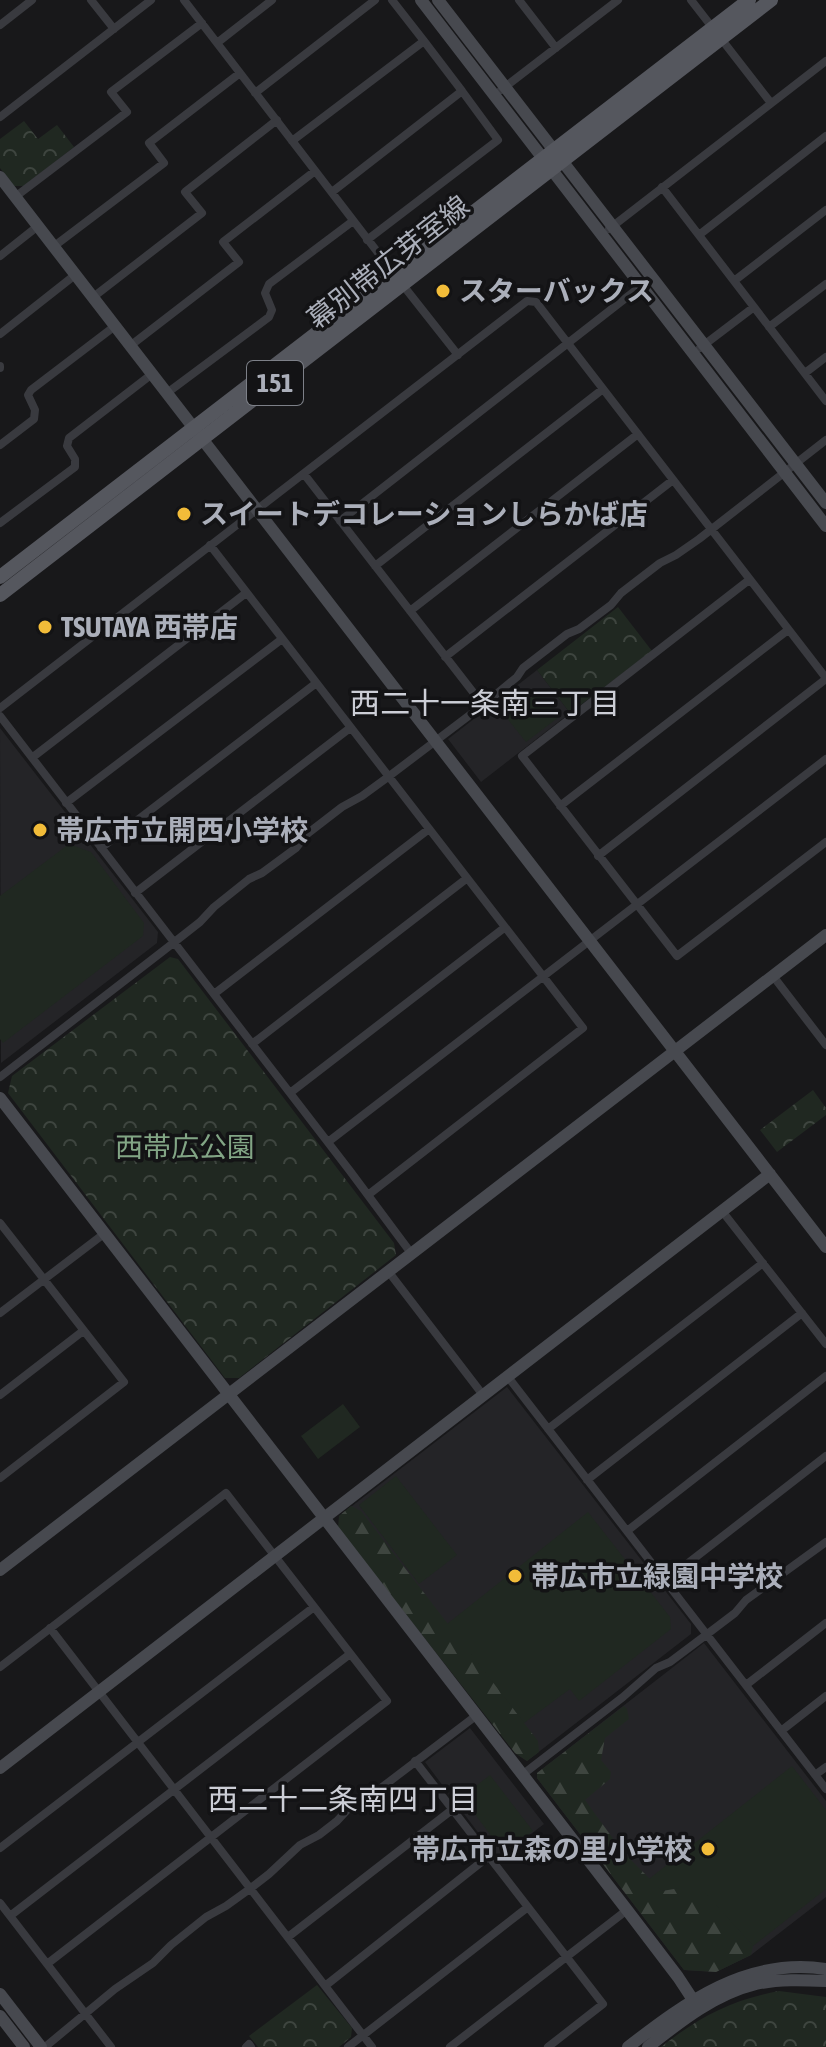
<svg xmlns="http://www.w3.org/2000/svg" width="826" height="2047" font-family="'Asap Condensed','Noto Sans JP',sans-serif">
<defs>
<pattern id="forest-firs" width="22" height="20" patternUnits="userSpaceOnUse" patternTransform="scale(2)"><rect width="22" height="20" fill="#202821"/><path d="M5 1l3.5 6h-7zM16 11l3.5 6h-7z" fill="#3e453f"/></pattern>
<pattern id="park-crowns" width="20" height="18" patternUnits="userSpaceOnUse" patternTransform="scale(2)"><rect width="20" height="18" fill="#202821"/><path d="M2 6a3 3 0 1 1 6 0M12 15a3 3 0 1 1 6 0" fill="none" stroke="#3e453f"/></pattern>
</defs>
<rect width="100%" height="100%" fill="#18181a"/>
<path fill="#242427" d="M 537,670 L 570,713 L 481,782 L 448,739 Z
M 0,728 L 158,932 L 157,943 L 1,1063 Z
M 507,1387 L 691,1624 L 691,1634 L 527,1761 L 515,1753 L 339,1516 Z
M 704,1643 L 826,1801 L 826,1897 L 751,1955 L 716,1972 L 684,1970 L 537,1778 L 537,1773 Z
M 470,1728 L 544,1824 L 498,1859 L 425,1762 Z"/>
<path fill="#202821" d="M 540,691 L 559,717 L 526,742 L 506,717 Z
M 69,844 L 91,852 L 144,923 L 143,936 L 3,1043 L 0,1039 L 0,896 Z
M 343,1404 L 360,1427 L 318,1459 L 301,1436 Z
M 396,1476 L 457,1555 L 419,1584 L 359,1505 Z
M 588,1512 L 670,1617 L 671,1629 L 579,1701 L 570,1689 L 524,1723 L 447,1624 Z
M 792,1766 L 826,1810 L 826,1889 L 753,1946 L 698,1886 L 662,1891 L 649,1879 Z
M 490,1775 L 533,1831 L 504,1853 L 471,1809 L 476,1805 L 467,1793 Z"/>
<path fill="url(#forest-firs)" d="M 351,1506 L 361,1511 L 538,1741 L 539,1752 L 527,1761 L 515,1753 L 338,1528 L 339,1516 Z
M 624,1706 L 627,1709 L 629,1719 L 605,1738 L 601,1760 L 611,1772 L 610,1779 L 585,1800 L 622,1851 L 662,1891 L 698,1885 L 753,1946 L 751,1955 L 716,1972 L 684,1970 L 537,1778 L 537,1773 Z"/>
<path fill="url(#park-crowns)" d="M 24,121 L 38,139 L 57,125 L 74,147 L 24,186 L 14,186 L 0,168 L 0,139 Z
M 618,607 L 652,651 L 570,713 L 537,670 Z
M 170,957 L 178,959 L 394,1243 L 396,1255 L 239,1378 L 225,1378 L 8,1093 L 12,1076 Z
M 813,1090 L 826,1108 L 826,1115 L 777,1152 L 760,1130 Z
M 317,1985 L 352,2028 L 351,2037 L 339,2047 L 258,2047 L 249,2036 Z
M 779,1991 L 826,1997 L 826,2047 L 661,2047 C 699,2017 731,2000 779,1991 Z"/>
<g fill="none" stroke-linecap="round" stroke-linejoin="round">
<path stroke="#393a3f" stroke-width="8" d="M 91,0 L 114,29
M 184,0 L 402,284 L 458,355
M 519,0 L 556,48
M 691,0 L 771,103
M 0,25 L 32,0
M 217,43 L 272,0
M 501,90 L 618,0
M 255,93 L 375,0
M 0,117 L 151,0
M 292,141 L 424,41 L 392,0
M 662,187 L 826,401
M 332,192 L 462,91 L 424,41
M 15,197 L 127,112 L 111,92 L 202,23
M 609,229 L 826,61
M 699,235 L 826,136
M 367,240 L 498,140 L 462,91
M 53,247 L 164,163 L 149,143 L 240,73
M 0,256 L 38,226
M 734,281 L 826,210
M 92,298 L 202,213 L 185,192 L 277,120
M 769,327 L 826,284
M 0,334 L 75,275
M 130,346 L 239,262 L 223,242 L 315,171
M 700,348 L 754,307
M 0,366 L 0,368
M 805,373 L 826,357
M 167,393 L 269,317 L 272,310 L 265,293 L 269,284 L 353,221
M 0,445 L 34,419 L 35,410 L 28,395 L 31,390 L 115,326
M 304,474 L 483,705
M 340,521 L 645,283
M 0,523 L 75,467 L 75,459 L 67,446 L 69,438 L 152,374
M 210,545 L 583,1028 L 368,1195
M 375,566 L 603,389
M 749,580 L 522,756 L 677,956 L 826,842
M 410,611 L 638,434
M 445,657 L 673,480
M 0,708 L 527,301 L 536,302 L 826,678
M 0,716 L 350,1171 L 411,1253
M 33,757 L 246,593
M 66,803 L 282,639
M 560,806 L 788,630
M 101,848 L 315,684
M 598,856 L 826,679
M 135,893 L 350,728
M 773,976 L 826,1045
M 214,994 L 429,829
M 252,1044 L 466,879
M 0,1077 L 163,951 L 200,922 L 214,907 L 249,879 L 262,873 L 296,848 L 307,834 L 342,807 L 362,796 L 388,777 L 483,705 L 517,677 L 523,668 L 567,634 L 579,629 L 611,605 L 621,593 L 660,563 L 676,555 L 699,539 L 826,440
M 290,1093 L 504,928
M 328,1142 L 826,759
M 722,1211 L 826,1344
M 0,1223 L 124,1382 L 0,1478
M 388,1271 L 483,1395
M 0,1313 L 105,1233
M 508,1377 L 826,1789
M 0,1395 L 83,1331
M 548,1429 L 763,1263
M 587,1480 L 802,1313
M 627,1531 L 826,1376
M 665,1581 L 826,1456
M 50,1628 L 372,2047
M 0,1667 L 226,1493 L 387,1701 L 47,1964
M 746,1685 L 826,1623
M 781,1731 L 826,1696
M 415,1761 L 603,2004 L 548,2047
M 522,1775 L 623,1697 L 656,1668 L 670,1662 L 706,1635 L 735,1613 L 746,1600 L 826,1542
M 815,1775 L 826,1767
M 0,1848 L 314,1607
M 0,1903 L 111,2047
M 10,1916 L 350,1654
M 288,1937 L 453,1809
M 325,1986 L 489,1856
M 45,2047 L 115,1989 L 153,1963 L 171,1945 L 206,1917 L 226,1906 L 251,1888 L 269,1874 L 300,1845 L 319,1835 L 337,1821 L 349,1808 L 373,1794 L 477,1715
M 246,2047 L 249,2044 L 251,2047
M 348,2047 L 528,1907
M 450,2047 L 627,1910"/>
<path stroke="#47494f" stroke-width="12" d="M 421,0 L 826,526
M 438,0 L 826,503
M 0,177 L 826,1247
M 0,1098 L 627,1910 L 678,1977 L 699,2009
M 0,1570 L 826,935
M 0,1768 L 770,1174
M 0,1994 L 41,2047
M 0,2016 L 24,2047
M 628,2047 C 686,2002 747,1957 826,1969
M 648,2047 C 681,2021 715,1994 756,1984 C 779,1979 803,1980 826,1981"/>
<path stroke="#55575e" stroke-width="14" d="M 0,577 L 749,0
M 0,595 L 771,0"/>
</g>
<g fill="#f2bc39" stroke="#131315" stroke-width="3">
<circle cx="443" cy="291" r="8"/>
<circle cx="184" cy="514" r="8"/>
<circle cx="45" cy="627" r="8"/>
<circle cx="40" cy="830" r="8"/>
<circle cx="515" cy="1576" r="8"/>
<circle cx="708" cy="1849" r="8"/>
</g>
<g text-anchor="middle" stroke-width="7" stroke-linejoin="round" paint-order="stroke">
<rect fill="#131315" stroke="#7d8088" stroke-width="2" x="247" y="361" width="56" height="44" rx="6"/>
<g font-size="26" font-weight="bold" fill="#abafba">
<text x="275" y="392">151</text>
</g>
<g font-size="28" fill="#abafba" stroke="#131315">
<text transform="translate(388 262) rotate(-38)" y="10">幕別帯広芽室線</text>
</g>
<g font-size="28" font-weight="bold" fill="#abafba" stroke="#131315" text-anchor="start">
<text x="459" y="301">スターバックス</text>
<text x="200" y="524">スイートデコレーションしらかば店</text>
<text x="61" y="637">TSUTAYA 西帯店</text>
<text x="56" y="840">帯広市立開西小学校</text>
<text x="531" y="1586">帯広市立緑園中学校</text>
<text x="692" y="1859" text-anchor="end">帯広市立森の里小学校</text>
</g>
<g font-size="28" fill="#82a585" stroke="#131315">
<text x="185" y="1157">西帯広公園</text>
</g>
<g font-size="30" fill="#ccced6" stroke="#131315">
<text x="485" y="714">西二十一条南三丁目</text>
<text x="343" y="1810">西二十二条南四丁目</text>
</g>
</g>
</svg>
